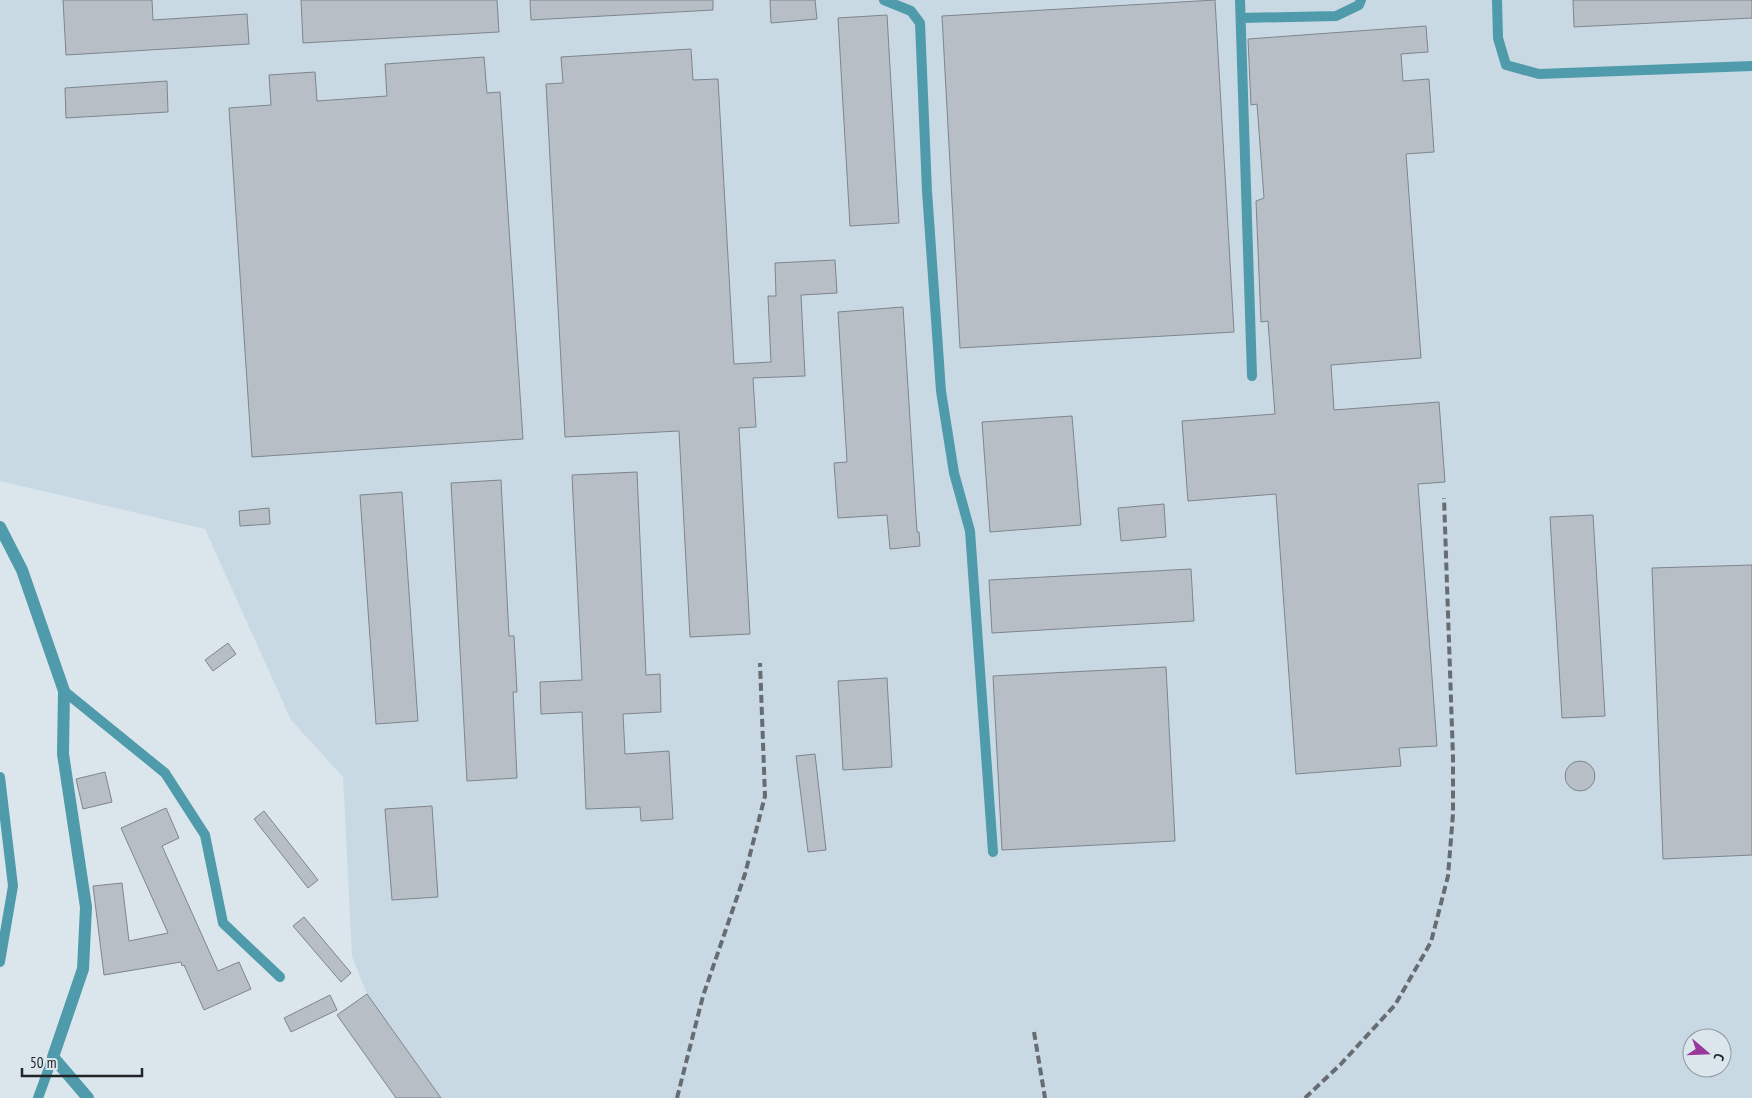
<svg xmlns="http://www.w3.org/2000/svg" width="1752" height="1098" font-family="'PT Sans Narrow',sans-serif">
<rect width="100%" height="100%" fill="#dbe6ec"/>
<path fill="#c8d9e4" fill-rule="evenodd" d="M 0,0 L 1752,0 L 1752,1098 L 441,1098 L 367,994 L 352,956 L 343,777 L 291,720 L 205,529 L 0,481 ZM 1692,1038 L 1722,1038 L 1722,1068 L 1692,1068 Z"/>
<path fill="#b7bec6" stroke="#7e858c" d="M 63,0 L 152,0 L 153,20 L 247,14 L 249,44 L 66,55 Z
M 301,0 L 497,0 L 499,32 L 303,43 Z
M 530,0 L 713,0 L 713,10 L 531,20 Z
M 770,0 L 815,0 L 817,19 L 771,23 Z
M 1215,0 L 1234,332 L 960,348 L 942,16 Z
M 1573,0 L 1752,0 L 1752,18 L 1574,27 Z
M 887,15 L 899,223 L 850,226 L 838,18 Z
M 1426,26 L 1428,52 L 1401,54 L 1403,81 L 1429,79 L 1434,152 L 1406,154 L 1421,358 L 1331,365 L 1334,410 L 1439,402 L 1445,482 L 1418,484 L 1437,746 L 1399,748 L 1401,766 L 1296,774 L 1276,494 L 1188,501 L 1182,421 L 1275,414 L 1268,321 L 1261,322 L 1256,201 L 1264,198 L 1257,104 L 1251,105 L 1248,39 Z
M 691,49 L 693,80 L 718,79 L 734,364 L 771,362 L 768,296 L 776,296 L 775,263 L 835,260 L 837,293 L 801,295 L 805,376 L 753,378 L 756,427 L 739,428 L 750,634 L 690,637 L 679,431 L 565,437 L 546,84 L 563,83 L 561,57 Z
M 484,57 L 487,93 L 500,92 L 523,439 L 252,457 L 229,108 L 271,105 L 269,75 L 315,72 L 317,101 L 387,96 L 385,64 Z
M 167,81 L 168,112 L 66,118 L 65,88 Z
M 903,307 L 917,532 L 919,532 L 920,546 L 890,549 L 887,515 L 838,518 L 834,463 L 847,462 L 838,312 Z
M 1072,416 L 1081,525 L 990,532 L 982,422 Z
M 637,472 L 646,675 L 660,674 L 661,712 L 623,714 L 625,754 L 669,751 L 673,819 L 641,821 L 640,807 L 586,809 L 582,712 L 541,714 L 540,682 L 582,680 L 572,475 Z
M 501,480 L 509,636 L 514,636 L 517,692 L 513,692 L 517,778 L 467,781 L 451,483 Z
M 402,492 L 418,721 L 376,724 L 360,495 Z
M 1164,504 L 1166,537 L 1121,541 L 1118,508 Z
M 269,508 L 270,524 L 240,526 L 239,511 Z
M 1593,515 L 1605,716 L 1562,718 L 1550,517 Z
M 1752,565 L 1752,855 L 1663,859 L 1652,568 Z
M 1191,569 L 1194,621 L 992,633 L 989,580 Z
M 228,643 L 236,654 L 213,671 L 205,660 Z
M 1166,667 L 1175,841 L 1002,850 L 993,676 Z
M 887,678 L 892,767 L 843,770 L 838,681 Z
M 815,754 L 826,850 L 808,852 L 796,756 Z
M1565 776a15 15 0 1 1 30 0a15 15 0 1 1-30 0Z
M 105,772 L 112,802 L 83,809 L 76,779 Z
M 432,806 L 438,897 L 392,900 L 385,809 Z
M 166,808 L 179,838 L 162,846 L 218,971 L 239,962 L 251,989 L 204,1010 L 184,965 L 182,966 L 181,962 L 104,975 L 93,886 L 122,883 L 129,941 L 168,933 L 121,828 Z
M 264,811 L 318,880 L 308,888 L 254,819 Z
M 304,917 L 351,973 L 341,982 L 293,926 Z
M 367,994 L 441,1098 L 396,1098 L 337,1015 Z
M 330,995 L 337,1010 L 291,1032 L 284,1018 Z"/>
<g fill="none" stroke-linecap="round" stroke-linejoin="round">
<path stroke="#4f9bab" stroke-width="10" d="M 884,0 L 911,11 L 920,23 L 927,191 L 941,391 L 954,473 L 970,531 L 993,852
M 1240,0 L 1252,376
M 1497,0 L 1498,38 L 1506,65 L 1539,74 L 1752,66
M 1241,18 L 1336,16 L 1359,5 L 1361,0
M 64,691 L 165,773 L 205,835 L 223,923 L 280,977
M 0,777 L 13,886 L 0,962
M 38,1098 L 53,1057"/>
<path stroke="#4f9bab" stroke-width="12" d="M 0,527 L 22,570 L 64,691 L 63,754 L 86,907 L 83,969 L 53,1057 L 88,1098"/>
<path stroke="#666c70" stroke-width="4" stroke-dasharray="8 4" stroke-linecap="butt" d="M 1034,1032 L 1045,1098
M 677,1098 L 703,996 L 745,874 L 765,796 L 760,663
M 1305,1098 L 1340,1065 L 1395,1005 L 1431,942 L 1448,876 L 1453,814 L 1453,757 L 1444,498"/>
</g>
<g transform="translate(1707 1053) rotate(109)"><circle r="24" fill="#dbe6ec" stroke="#90989d"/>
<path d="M0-4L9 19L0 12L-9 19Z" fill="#9a369c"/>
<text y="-8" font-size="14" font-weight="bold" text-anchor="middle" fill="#202426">С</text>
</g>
<path d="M22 1068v8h120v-8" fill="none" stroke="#202426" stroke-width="2.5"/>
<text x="30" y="1068" font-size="15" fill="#202426" stroke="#dbe6ec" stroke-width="4" paint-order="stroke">50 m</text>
</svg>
